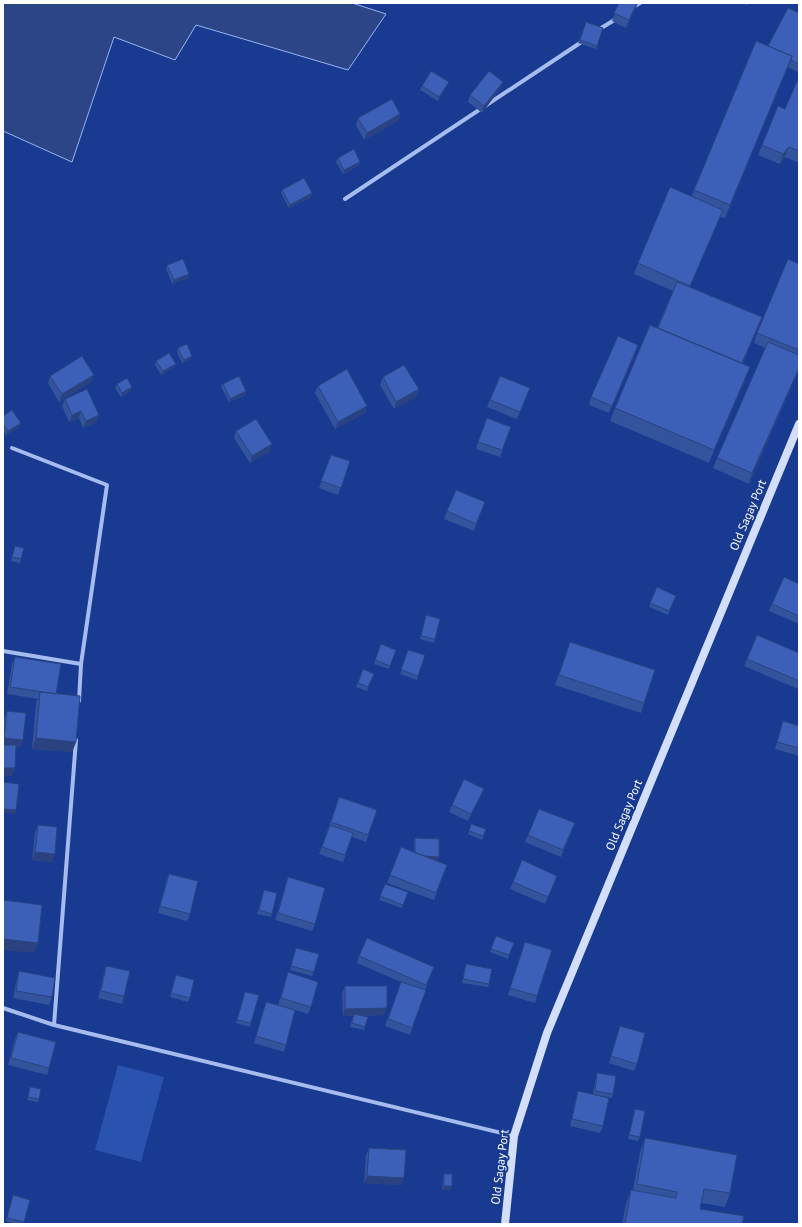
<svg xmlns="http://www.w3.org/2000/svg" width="802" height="1227" font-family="'PT Sans',sans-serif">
<rect width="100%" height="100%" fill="#183a90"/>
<path fill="#2a52af" d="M 118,1065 L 164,1077 L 141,1162 L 95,1150 Z"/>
<path fill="#2c4586" stroke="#98b4f2" d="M 3,3 L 352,3 L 386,14 L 348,70 L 196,25 L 175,60 L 114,37 L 72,162 L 3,131 Z"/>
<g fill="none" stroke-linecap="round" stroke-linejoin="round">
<path stroke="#a6bcef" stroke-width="4" d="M 633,7 L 640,3
M 598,30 L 616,19
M 345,199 L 583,41
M 12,448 L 107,485 L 81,664 L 79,701
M 3,651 L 81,664
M 76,740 L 54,1025 L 514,1136
M 3,1008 L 54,1025"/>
<path stroke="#d3defb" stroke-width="8" d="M 505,1224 L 514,1136 L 547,1033 L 799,424"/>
</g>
<path fill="#34539d" d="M 619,3 L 638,3 L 626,28 L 612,21 Z
M 743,3 L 749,3 L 747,6 Z
M 799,13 L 799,70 L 798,72 L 788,67 L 725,218 L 720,217 L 690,287 L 762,317 L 743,364 L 745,381 L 709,463 L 610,421 L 615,408 L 657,328 L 673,291 L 634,274 L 638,263 L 692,196 L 694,190 L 768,46 Z
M 586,22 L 603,28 L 596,49 L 578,43 Z
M 799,77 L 799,163 L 785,157 L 780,164 L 758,155 L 762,145 L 785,109 Z
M 449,82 L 447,85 L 438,101 L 420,90 L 422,86 Z
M 500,89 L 482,113 L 468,102 L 470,95 Z
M 400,114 L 398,121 L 364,140 L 356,125 L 358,118 Z
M 338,158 L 360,162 L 359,165 L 343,174 L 336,162 Z
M 282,190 L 311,197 L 289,208 L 281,193 Z
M 799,264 L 799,370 L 749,484 L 713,468 L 717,458 L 765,348 L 754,343 L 757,333 Z
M 167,265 L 189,274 L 188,278 L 172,284 L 166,268 Z
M 178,348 L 191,359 L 182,363 L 177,352 Z
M 636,352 L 609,413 L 589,405 L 591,397 Z
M 156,361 L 176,364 L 174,367 L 161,375 L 155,365 Z
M 50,376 L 91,382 L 59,402 L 48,383 Z
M 383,377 L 419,389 L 416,397 L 394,409 L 380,385 Z
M 117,384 L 131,391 L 121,397 L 115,388 Z
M 223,384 L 246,391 L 245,395 L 229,402 L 221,387 Z
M 318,386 L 367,406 L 365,413 L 335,429 L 315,393 Z
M 527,395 L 517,419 L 487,407 L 490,400 Z
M 65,399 L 97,422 L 83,428 L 79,418 L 69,422 L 62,406 Z
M 3,416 L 21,423 L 19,427 L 6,435 L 3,429 Z
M 511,427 L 500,457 L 476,449 L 478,442 Z
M 236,431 L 270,451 L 250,463 L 234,438 Z
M 331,455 L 350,461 L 338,495 L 319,488 Z
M 485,502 L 474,531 L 444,519 L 447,511 Z
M 15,546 L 21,559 L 20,563 L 11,561 Z
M 799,584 L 799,624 L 769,611 L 772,604 Z
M 657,587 L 676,596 L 668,615 L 649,607 Z
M 426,615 L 435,639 L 434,643 L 420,639 Z
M 381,644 L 396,650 L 389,669 L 374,664 Z
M 408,650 L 425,655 L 417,680 L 400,674 Z
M 566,653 L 644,703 L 641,713 L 555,685 Z
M 799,653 L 799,688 L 798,689 L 744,666 L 747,659 Z
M 15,657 L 56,694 L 76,742 L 72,752 L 32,749 L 36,702 L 38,699 L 7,694 L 12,664 Z
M 363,669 L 374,674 L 367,691 L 356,687 Z
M 7,711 L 23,740 L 20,747 L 16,747 L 12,776 L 3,775 L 3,728 L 4,718 Z
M 783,721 L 799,726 L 799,756 L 775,749 Z
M 481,796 L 468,821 L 449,812 L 452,805 Z
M 339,797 L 377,810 L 366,842 L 352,837 L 343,862 L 319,854 Z
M 471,824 L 486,829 L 482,840 L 468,834 Z
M 38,825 L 55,854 L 52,862 L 32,860 L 35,832 Z
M 572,830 L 561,857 L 525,842 L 528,835 Z
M 415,838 L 437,861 L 435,860 L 447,865 L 434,900 L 387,883 L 390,875 L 414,852 L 414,842 Z
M 169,874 L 190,914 L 187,921 L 158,913 L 166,881 Z
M 288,877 L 315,924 L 312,931 L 275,920 Z
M 513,882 L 555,883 L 545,904 L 510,889 Z
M 385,884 L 408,892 L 402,908 L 379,900 Z
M 264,890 L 272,914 L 271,917 L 257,914 Z
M 496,936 L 514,943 L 508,959 L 490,952 Z
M 525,942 L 537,996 L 535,1003 L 508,995 Z
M 296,948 L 314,972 L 312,976 L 290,970 Z
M 359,956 L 431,974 L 425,990 L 426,990 L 410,1035 L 385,1026 L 401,982 L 357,963 Z
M 466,964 L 489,984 L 488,987 L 462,983 L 465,967 Z
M 106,966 L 124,996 L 122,1004 L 98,998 L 104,973 Z
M 19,971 L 52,997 L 49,1005 L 13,998 L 17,978 Z
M 288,972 L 311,1007 L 308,1014 L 295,1010 L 286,1045 L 284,1052 L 254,1043 L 266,1002 L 289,1008 L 278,1005 Z
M 176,975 L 190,998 L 188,1002 L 170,997 Z
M 345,986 L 384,1015 L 362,1016 L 365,1027 L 364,1030 L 350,1027 L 353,1016 L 343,1016 L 342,994 Z
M 245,992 L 251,1023 L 250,1027 L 236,1023 Z
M 620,1026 L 637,1064 L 634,1071 L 609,1063 Z
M 18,1032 L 49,1068 L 47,1075 L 8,1065 L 15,1039 Z
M 597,1073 L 613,1094 L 612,1098 L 603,1096 L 603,1126 L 600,1133 L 570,1126 L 576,1098 L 578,1091 L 593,1094 L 596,1077 Z
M 30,1087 L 39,1099 L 38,1102 L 27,1100 Z
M 635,1109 L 640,1137 L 638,1141 L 628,1139 Z
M 645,1138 L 730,1193 L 725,1207 L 701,1203 L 700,1209 L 742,1224 L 622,1224 L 626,1203 L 631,1190 L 633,1190 L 640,1152 Z
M 369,1148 L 404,1178 L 402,1185 L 364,1183 L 366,1155 Z
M 444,1174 L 450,1190 L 442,1190 L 443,1178 Z
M 12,1199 L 24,1222 L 23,1224 L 16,1224 L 6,1221 Z"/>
<path fill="#2a4380" d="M 637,3 L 638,3 L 626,28 L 629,20 Z
M 792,56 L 787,70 L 725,218 L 730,205 Z
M 449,82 L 447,85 L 438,101 L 439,97 Z
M 503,82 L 500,89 L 482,113 L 484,106 Z
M 400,114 L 398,121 L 364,140 L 367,133 Z
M 789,147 L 785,157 L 780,164 L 783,154 Z
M 360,162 L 359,165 L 343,174 L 344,170 Z
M 312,193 L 311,197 L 289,208 L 290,205 Z
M 723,210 L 719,220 L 686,296 L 690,286 Z
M 189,274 L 188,278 L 172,284 L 174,280 Z
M 762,317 L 758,328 L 739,374 L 742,363 Z
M 638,345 L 636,352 L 609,413 L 612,406 Z
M 192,356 L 191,359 L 182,363 L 184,360 Z
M 176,364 L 174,367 L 161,375 L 163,371 Z
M 750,367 L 745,381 L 709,463 L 714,450 Z
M 799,368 L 799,370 L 749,484 L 752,473 Z
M 94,375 L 91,382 L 59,402 L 62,394 Z
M 132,387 L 131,391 L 121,397 L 122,393 Z
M 419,389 L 416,397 L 394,409 L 396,402 Z
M 246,391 L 245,395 L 229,402 L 230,399 Z
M 367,406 L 365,413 L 335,429 L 338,422 Z
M 81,411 L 79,418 L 69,422 L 72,415 Z
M 99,415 L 97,422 L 83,428 L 86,421 Z
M 21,423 L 19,427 L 6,435 L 8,431 Z
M 272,444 L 270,451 L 250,463 L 252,456 Z
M 4,738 L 23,740 L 20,747 L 3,745 L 3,740 Z
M 36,738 L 76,742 L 72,752 L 32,749 Z
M 3,768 L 15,768 L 12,776 L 3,775 Z
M 484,789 L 481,796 L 468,821 L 471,814 Z
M 3,809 L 16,810 L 15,814 L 3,812 Z
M 35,852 L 55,854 L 52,862 L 32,860 Z
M 415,856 L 439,857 L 437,861 L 414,860 Z
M 557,876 L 555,883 L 545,904 Z
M 3,939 L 38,943 L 34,953 L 3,950 Z
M 387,1008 L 384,1015 L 343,1016 L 345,1009 Z
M 367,1176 L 404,1178 L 402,1185 L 364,1183 Z
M 444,1186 L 452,1186 L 450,1190 L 442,1190 Z"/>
<path fill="#3c60b7" stroke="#2a4380" d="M 619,3 L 637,3 L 629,20 L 614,13 Z
M 788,8 L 799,13 L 799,64 L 791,60 L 792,56 L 768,46 Z
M 586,22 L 603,28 L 597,46 L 580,40 Z
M 756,41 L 792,56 L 730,205 L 694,190 Z
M 431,71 L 449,82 L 439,97 L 422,86 Z
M 489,71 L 503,82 L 484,106 L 470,95 Z
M 799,77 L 799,151 L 789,147 L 783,154 L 762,145 L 778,106 L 785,109 Z
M 392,99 L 400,114 L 367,133 L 358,118 Z
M 354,149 L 360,162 L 344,170 L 338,158 Z
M 304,178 L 312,193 L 290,205 L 282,190 Z
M 670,187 L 723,210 L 690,286 L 638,263 Z
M 183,259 L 189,274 L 174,280 L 167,265 Z
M 788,259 L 799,264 L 799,350 L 757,333 Z
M 677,282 L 762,317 L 742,363 L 658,328 Z
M 650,325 L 750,367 L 714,450 L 615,408 Z
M 618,336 L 638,345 L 612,406 L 591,397 Z
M 768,342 L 799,355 L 799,368 L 752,473 L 717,458 Z
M 187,344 L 192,356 L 184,360 L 178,348 Z
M 169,353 L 176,364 L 163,371 L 156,361 Z
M 82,356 L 94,375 L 62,394 L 50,376 Z
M 404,365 L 419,389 L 396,402 L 383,377 Z
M 347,369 L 367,406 L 338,422 L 318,386 Z
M 239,376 L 246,391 L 230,399 L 223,384 Z
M 500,376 L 530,388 L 520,412 L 490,400 Z
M 127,378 L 132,387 L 122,393 L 117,384 Z
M 87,389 L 99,415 L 86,421 L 81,411 L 72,415 L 65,399 Z
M 12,410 L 21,423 L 8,431 L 3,424 L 3,416 Z
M 487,418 L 511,427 L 502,450 L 478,442 Z
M 256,419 L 272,444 L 252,456 L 236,431 Z
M 331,455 L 350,461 L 341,488 L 321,481 Z
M 456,490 L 485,502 L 476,524 L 447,511 Z
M 15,546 L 24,548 L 21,559 L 12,557 Z
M 784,577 L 799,584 L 799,616 L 772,604 Z
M 657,587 L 676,596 L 669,611 L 650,603 Z
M 426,615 L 440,619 L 435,639 L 421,636 Z
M 757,635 L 799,653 L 799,681 L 747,659 Z
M 570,642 L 655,670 L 644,703 L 559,675 Z
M 381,644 L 396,650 L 390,666 L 375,660 Z
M 408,650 L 425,655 L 418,676 L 401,670 Z
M 15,657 L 61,664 L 56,694 L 10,687 Z
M 363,669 L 374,674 L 368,687 L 358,683 Z
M 40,692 L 80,696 L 76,742 L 36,738 Z
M 7,711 L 26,713 L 23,740 L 4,738 Z
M 783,721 L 799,726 L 799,748 L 777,742 Z
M 3,745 L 16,745 L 15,768 L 3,768 Z
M 464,779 L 484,789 L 471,814 L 452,805 Z
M 3,782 L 19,784 L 16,810 L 3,809 Z
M 339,797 L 377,810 L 368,835 L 331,822 Z
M 539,809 L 575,823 L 563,850 L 528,835 Z
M 471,824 L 486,829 L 483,836 L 469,831 Z
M 38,825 L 57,827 L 55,854 L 35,852 Z
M 330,825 L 353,833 L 345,855 L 322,847 Z
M 415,838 L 439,839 L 439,857 L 425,856 L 415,853 Z
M 401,847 L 447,865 L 436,893 L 390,875 Z
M 522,860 L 557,876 L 548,897 L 513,882 Z
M 169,874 L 198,881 L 190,914 L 160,906 Z
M 288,877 L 325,888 L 315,924 L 278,913 Z
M 385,884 L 408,892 L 403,905 L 380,896 Z
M 264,890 L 277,893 L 272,914 L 259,910 Z
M 3,900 L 42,905 L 38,943 L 3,939 Z
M 496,936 L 514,943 L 509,955 L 491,949 Z
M 367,938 L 434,967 L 426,985 L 359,956 Z
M 525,942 L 552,950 L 537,996 L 510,988 Z
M 296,948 L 319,954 L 314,972 L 291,966 Z
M 466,964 L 492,969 L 489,984 L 463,979 Z
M 106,966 L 130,971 L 124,996 L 101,991 Z
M 19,971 L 55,978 L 52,997 L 16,991 Z
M 288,972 L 318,982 L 311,1007 L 281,998 Z
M 176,975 L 194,980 L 190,998 L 171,993 Z
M 401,982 L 426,990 L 412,1028 L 388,1019 Z
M 345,986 L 387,986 L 387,1008 L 345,1009 Z
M 245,992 L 259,995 L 251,1023 L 237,1020 Z
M 266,1002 L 295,1010 L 286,1045 L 256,1036 Z
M 354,1014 L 368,1017 L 365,1027 L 352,1023 Z
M 620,1026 L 645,1033 L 637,1064 L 611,1056 Z
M 18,1032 L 56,1042 L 49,1068 L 11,1058 Z
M 597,1073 L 616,1076 L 613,1094 L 595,1091 Z
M 30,1087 L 41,1089 L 39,1099 L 28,1097 Z
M 578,1091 L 609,1098 L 603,1126 L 572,1119 Z
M 635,1109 L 645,1111 L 640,1137 L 629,1135 Z
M 645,1138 L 737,1155 L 730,1193 L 704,1189 L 700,1209 L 744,1216 L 742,1224 L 625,1224 L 631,1190 L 676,1198 L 677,1192 L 637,1184 Z
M 369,1148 L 406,1150 L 404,1178 L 367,1176 Z
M 444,1174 L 452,1174 L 452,1186 L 444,1186 Z
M 13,1195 L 30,1200 L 24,1222 L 7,1218 Z"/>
<g text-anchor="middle" stroke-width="4" stroke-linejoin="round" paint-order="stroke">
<g font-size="12" fill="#fff" stroke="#183a90">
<text transform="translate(748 515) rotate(-67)" y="4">Old Sagay Port</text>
<text transform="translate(624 815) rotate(-67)" y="4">Old Sagay Port</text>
<text transform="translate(500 1167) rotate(-83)" y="4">Old Sagay Port</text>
</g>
</g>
<rect width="802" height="1227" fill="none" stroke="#ffffff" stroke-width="8"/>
</svg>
